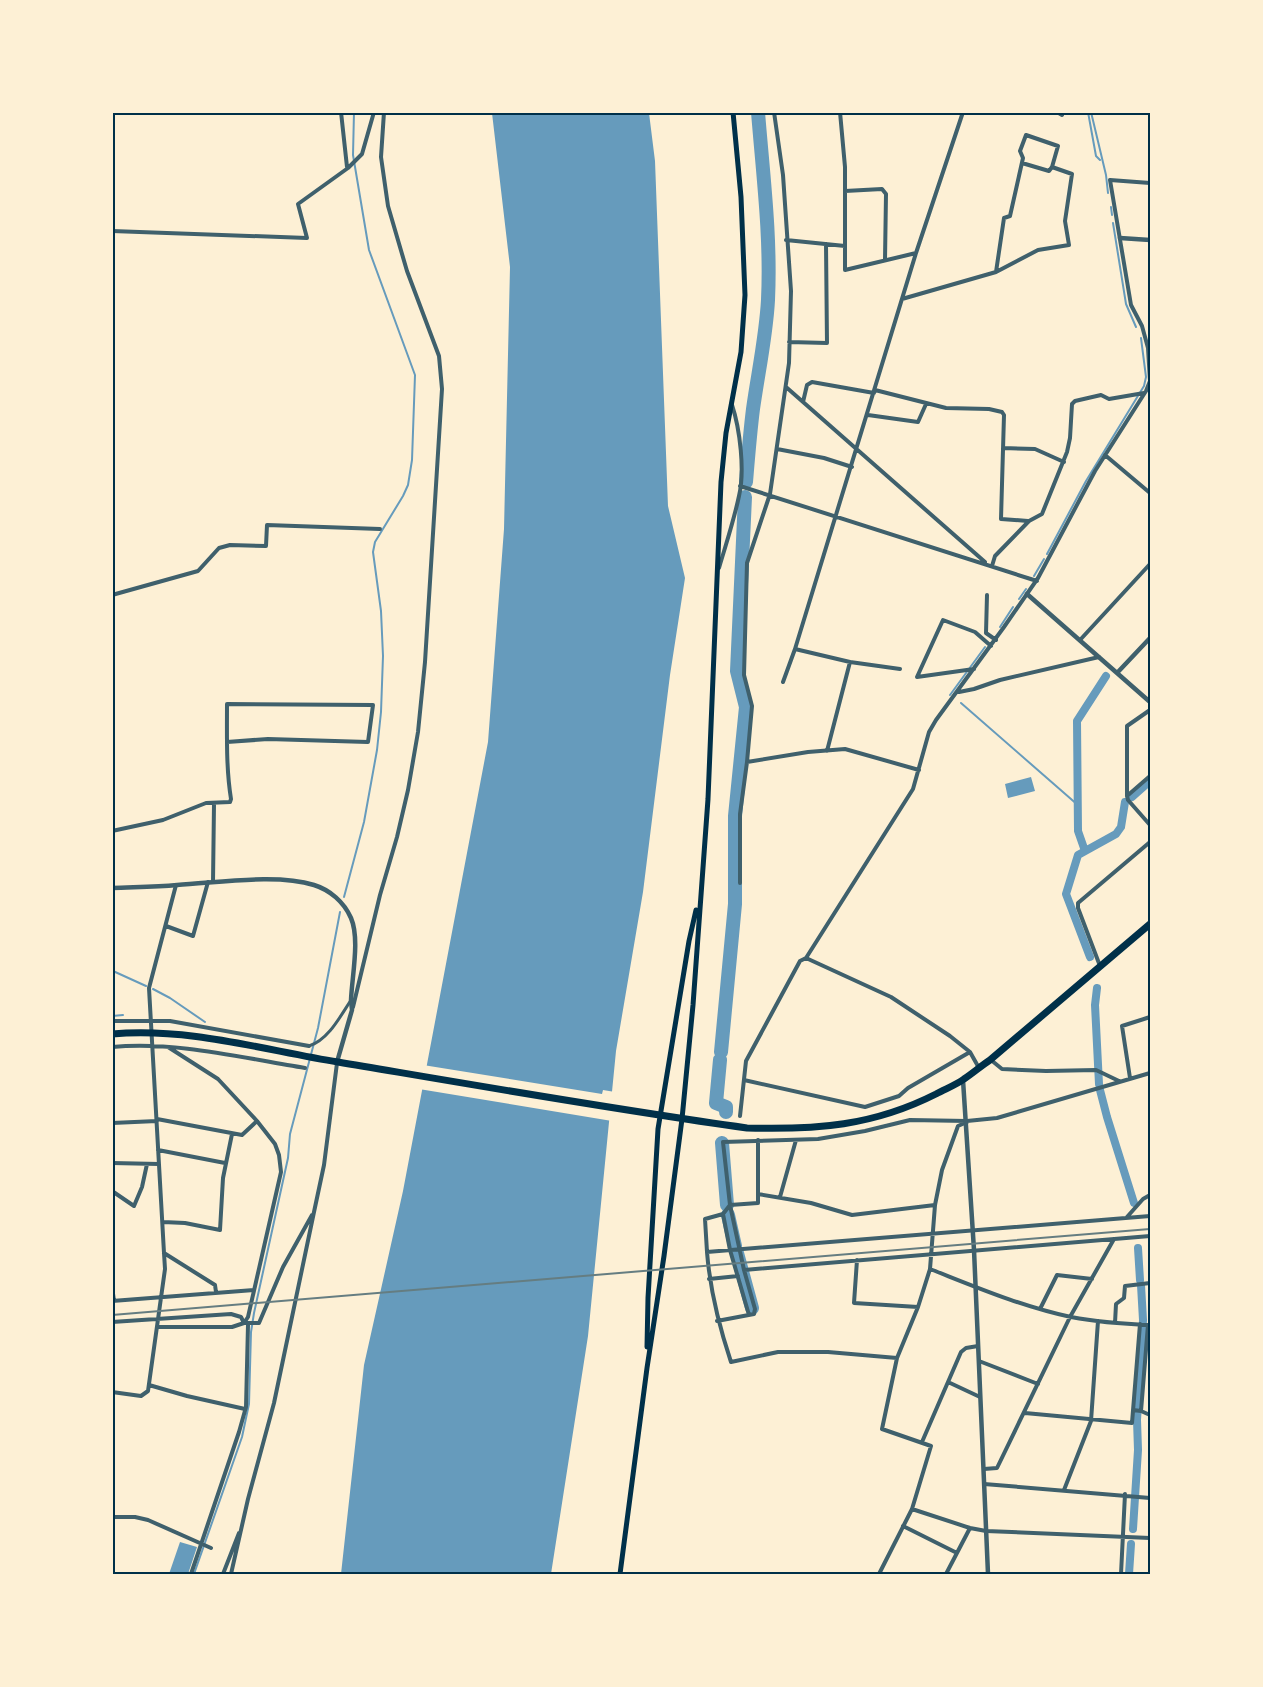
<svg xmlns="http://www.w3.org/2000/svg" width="1263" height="1687" font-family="'Noto Sans',sans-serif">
<rect width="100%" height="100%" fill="#fdf0d5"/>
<path fill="#669bbc" d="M 492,113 L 649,113 L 655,161 L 668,506 L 685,578 L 670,675 L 643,892 L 616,1051 L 588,1336 L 551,1574 L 341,1574 L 364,1365 L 403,1191 L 488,742 L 504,529 L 510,267 Z
M 1031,777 L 1035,791 L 1008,798 L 1005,784 Z
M 180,1542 L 197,1547 L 188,1574 L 169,1574 Z"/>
<path fill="#fdf0d5" d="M 423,1065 L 602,1094 L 603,1090 L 615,1092 L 612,1121 L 419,1089 Z"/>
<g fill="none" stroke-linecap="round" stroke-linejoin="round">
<path stroke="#669bbc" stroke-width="2" d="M 1088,112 L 1096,156 L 1100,160
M 1091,112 L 1106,175 L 1108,193
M 1111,207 L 1112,215
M 1113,223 L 1126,304 L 1136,327
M 1047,554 L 1086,481 L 1144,386 L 1146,377 L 1141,338
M 1034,576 L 1044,559
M 1019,599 L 1026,589
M 1000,627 L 1013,607
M 950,695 L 985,647
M 961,703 L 1079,806
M 344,897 L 364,822 L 377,750 L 381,712 L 383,656 L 381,611 L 373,552 L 375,542 L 403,496 L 408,485 L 412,460 L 415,375 L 369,250 L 353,155 L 354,112
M 113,971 L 146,986
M 153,989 L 170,998 L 205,1022
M 112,1016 L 123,1015
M 194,1574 L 242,1437 L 249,1404 L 251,1332 L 254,1313 L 288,1158 L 290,1134 L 318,1028 L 340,912"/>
<path stroke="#669bbc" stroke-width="8" d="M 1132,797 L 1150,781
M 1085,851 L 1078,831 L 1077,721 L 1106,676
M 1090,957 L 1066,894 L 1078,855 L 1116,834 L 1121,827 L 1125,802
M 1097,988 L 1095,1005 L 1099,1084
M 1100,1090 L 1107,1117 L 1134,1203
M 1138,1248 L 1140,1280
M 1133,1529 L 1138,1450 L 1137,1420 L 1143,1320 L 1141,1285
M 1129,1574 L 1131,1544"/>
<path stroke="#669bbc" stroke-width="14" d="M 746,482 C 748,458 750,433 753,409 C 758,373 766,337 768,300 C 771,237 763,175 758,112
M 721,1052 L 735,904 L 735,816 L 746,707 L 737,671 L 745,497
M 720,1060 L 716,1103 L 726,1107 L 726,1112
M 722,1143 L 727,1205
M 728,1215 L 735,1246
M 737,1253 L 752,1308"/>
<path stroke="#3f606c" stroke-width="3" d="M 309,1046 C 328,1040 340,1017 351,1000"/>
<path stroke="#3f606c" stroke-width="4" d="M 341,112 L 347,167
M 840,112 L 845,167 L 845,246
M 1057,112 L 1062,115 L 1063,112
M 1022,163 L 1049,171 L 1052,167
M 845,191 L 882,189 L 886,194 L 885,260
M 112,231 L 307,238 L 298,204 L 348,168 L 362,154 L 374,112
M 786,240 L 845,246 L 845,270 L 916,253
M 902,299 L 996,272 L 1038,250 L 1069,245 L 1065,221 L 1072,174 L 1052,167 L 1058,146 L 1026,135 L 1020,151 L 1023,158 L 1010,216 L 1004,218 L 996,272
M 789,342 L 827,343 L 826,244
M 786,387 L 985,562
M 875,390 L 946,408 L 989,409 L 1002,412 L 1004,415 L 1001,519 L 1028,521
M 803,402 L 807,385 L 812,382 L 874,393
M 868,415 L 918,422 L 926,404
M 1003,448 L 1035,449 L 1064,462
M 777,449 L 824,458 L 852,467
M 1105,455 L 1150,493
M 740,486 L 1037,581
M 992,566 L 995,556 L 1029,521 L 1042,514 L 1067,452 L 1070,438 L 1072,404 L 1075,401 L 1101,395 L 1109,399 L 1144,393
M 719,568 C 726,544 734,520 739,496 C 745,471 740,429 732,405
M 112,595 L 198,571 L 219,548 L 230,545 L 266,546 L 267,525 L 380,529
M 987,595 L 986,633 L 996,640
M 1080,640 L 1150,564
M 795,649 L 916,253 L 963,112
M 974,669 L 917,677 L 943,620 L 975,632 L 991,646
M 783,682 L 795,649 L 850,662 L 900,669
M 959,692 L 974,689 L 1000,680 L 1099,657
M 827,751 L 850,662
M 747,762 L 808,752 L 845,749 L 919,770
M 1150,776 L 1127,796 L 1128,800 L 1150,825
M 1127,796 L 1127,726 L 1150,710
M 112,831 L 163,820 L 206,803 L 230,802 L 231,799 C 226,768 227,736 227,704 L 373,705 L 368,742 L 268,739 L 227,742
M 213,882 L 214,804
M 740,883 L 740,814 L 747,762 L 752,706 L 744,675 L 747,563 L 770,494 L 789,363 L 791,291 L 783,175 L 774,112
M 166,926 L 193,936 L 208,882
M 806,958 L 891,997 L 950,1036 L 970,1052 L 979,1068
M 1100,966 L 1078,908 L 1078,903 L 1150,842
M 353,1007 L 380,895 L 397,837 L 408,790 L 418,732 L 425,662 L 442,389 L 439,356 L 407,271 L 388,206 L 381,157 L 384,112
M 112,1021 L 170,1021 L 309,1046
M 112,1047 C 177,1041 242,1058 305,1068
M 991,1060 L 1002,1069 L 1046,1071 L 1096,1070 L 1119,1081
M 1130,1078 L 1122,1026 L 1150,1017
M 744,1080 L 865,1107 L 899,1096 L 908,1088 L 970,1052
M 740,1116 L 746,1061 L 800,961 L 806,958 L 913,789 L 929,732 L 936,720 L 1004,627 L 1038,578 L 1095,471 L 1146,391 L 1150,381 L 1148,348 L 1142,326 L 1131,305 L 1110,180 L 1150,183
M 157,1119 L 242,1135 L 257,1121
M 112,1123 L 157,1121
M 758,1140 L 758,1194 L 811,1203 L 852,1215 L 935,1205
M 158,1150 L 225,1163
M 112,1163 L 159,1164
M 112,1191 L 134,1206 L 142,1187 L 147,1164
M 780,1197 L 796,1140
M 1127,1217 L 1143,1199 L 1150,1195
M 163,1222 L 185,1223 L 220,1230 L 223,1178 L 232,1134
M 707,1252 L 705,1219 L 723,1214
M 164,1253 L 215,1285 L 216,1292
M 857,1260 L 854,1303 L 918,1307
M 930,1269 C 976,1287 1023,1307 1071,1317 C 1097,1322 1124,1324 1150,1325
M 744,1270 L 1150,1236
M 709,1279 L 738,1276
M 112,1286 L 114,1301
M 112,1301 L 254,1290
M 1040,1309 L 1057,1275 L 1092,1279
M 749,1315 L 730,1250 L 723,1214 L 730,1205 L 758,1203 L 758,1194
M 717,1321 L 754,1314 L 755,1309 L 744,1270 L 730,1205 L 723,1142 L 818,1139 L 865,1131 L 910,1120 L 967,1121 L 997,1118 L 1150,1073
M 112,1322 L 231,1314 L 241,1317 L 244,1323 L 259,1323 L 283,1267 L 312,1215
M 1115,1323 L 1116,1304 L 1124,1298 L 1125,1286 L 1150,1283
M 157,1327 L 232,1327 L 244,1323 L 248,1317 L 281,1172 L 279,1155 L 275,1144 L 257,1121 L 218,1079 L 168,1047
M 897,1358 L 828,1352 L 778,1352 L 731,1362 C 719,1326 710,1290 707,1252 L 1150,1216
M 979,1361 L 1038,1384
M 948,1382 L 980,1397
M 149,1385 L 187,1396 L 245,1409
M 112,1392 L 141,1396 L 148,1391 L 165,1269 L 164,1253 L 149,988 L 176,885
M 1133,1410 L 1141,1411 L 1150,1415
M 1141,1411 L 1148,1325
M 1025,1413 L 1132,1423 L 1140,1324
M 922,1442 L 961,1352 L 966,1348 L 978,1346
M 984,1469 L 997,1468 L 1070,1317 L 1114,1239
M 984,1484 L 1150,1498
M 1064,1490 L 1091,1421 L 1098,1321
M 912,1509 L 970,1528 L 986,1531 L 1150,1538
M 112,1517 L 135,1517 L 148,1520 L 211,1548
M 903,1526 L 957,1553
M 191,1574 L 239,1432 L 246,1407 L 248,1325
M 223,1574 L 239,1533
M 231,1574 L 248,1499 L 274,1403 L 314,1212 L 324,1165 L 337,1063
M 879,1574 L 912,1509 L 931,1446 L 882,1429 L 897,1358 L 918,1307 L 930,1269 L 935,1205 L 942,1170 L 958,1126 L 967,1122
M 946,1574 L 970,1528
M 1121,1574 L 1125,1494"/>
<path stroke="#3f606c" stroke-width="4.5" d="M 1120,238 L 1150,240
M 1027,594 L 1150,702
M 1117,673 L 1150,638
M 112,888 C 134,887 155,887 177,885 C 217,883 276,873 314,885 C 330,890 344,902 351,918 C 360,939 352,976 351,1000 L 352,1010 L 337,1062
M 963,1080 L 974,1250 L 988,1574"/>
<path stroke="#003049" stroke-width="5" d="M 647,1347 L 648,1298 L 658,1129 L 689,941 L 696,910
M 620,1574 L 647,1368 L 664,1256 L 682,1119 L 693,1005 L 708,799 L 721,482 L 726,433 L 741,352 L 745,295 L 741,197 L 733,112"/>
<path stroke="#003049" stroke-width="7" d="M 112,1034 C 188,1027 264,1050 338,1062 C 474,1085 611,1109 747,1128 C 816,1130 873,1126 936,1094 C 945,1089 956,1085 964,1079 C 973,1073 981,1066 990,1060 L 1150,924"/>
<path stroke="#657d81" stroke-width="2" d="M 112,1315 L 1150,1229"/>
</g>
<rect width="1263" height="1687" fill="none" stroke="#fdf0d5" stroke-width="228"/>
<rect x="114" y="114" width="1035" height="1459" fill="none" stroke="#003049" stroke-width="2"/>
</svg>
